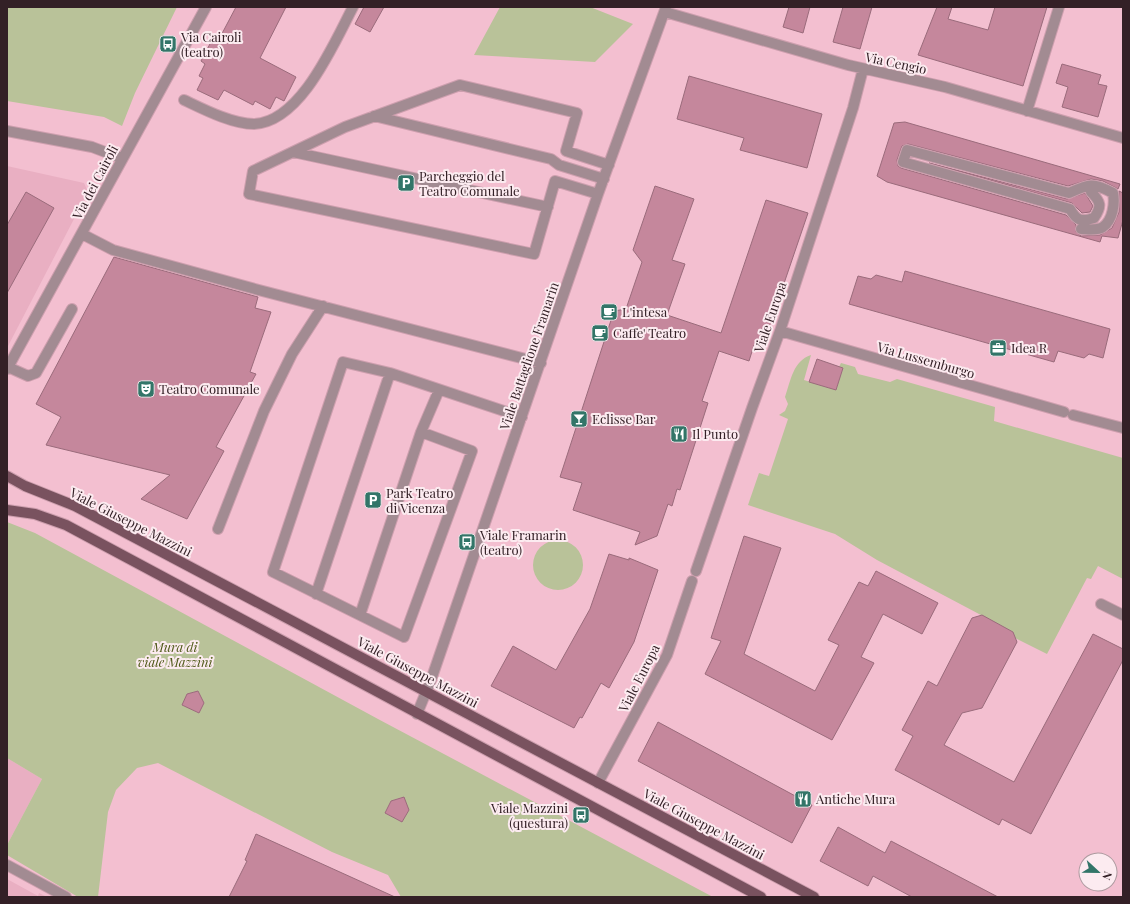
<svg xmlns="http://www.w3.org/2000/svg" width="1130" height="904" font-family="'Playfair Display',serif">
<rect width="100%" height="100%" fill="#f3bfd0"/>
<path fill="#e9afc2" d="M 7,166 L 84,183 L 88,192 L 7,348 Z
M 7,758 L 42,779 L 7,845 Z
M 7,879 L 38,896 L 39,893 L 47,897 L 7,897 Z"/>
<path fill="#b9c299" fill-rule="evenodd" d="M 7,7 L 177,7 L 135,93 L 122,126 L 104,117 L 7,101 Z
M 500,7 L 590,7 L 633,24 L 595,62 L 474,55 Z
M 811,355 L 804,380 L 836,390 L 843,368 L 839,367 L 841,363 L 855,367 L 858,374 L 890,382 L 897,379 L 995,407 L 994,421 L 1123,458 L 1123,579 L 1098,566 L 1091,579 L 1087,578 L 1047,654 L 1015,638 L 1013,632 L 877,560 L 835,534 L 748,505 L 759,473 L 769,476 L 788,419 L 779,415 L 785,411 L 788,404 L 785,397 C 791,380 793,361 811,355 Z
M 7,522 L 35,533 L 378,719 L 713,897 L 401,897 L 388,875 L 332,852 L 158,763 L 137,768 L 116,790 L 108,812 L 98,897 L 78,897 L 7,855 L 7,845 L 42,779 L 7,758 ZM 198,691 L 204,703 L 199,713 L 182,705 L 187,694 ZM 403,797 L 409,810 L 402,822 L 385,813 L 391,801 Z
M533 565a25 25 0 1 1 50 0a25 25 0 1 1-50 0Z"/>
<path fill="#c5879c" stroke="#9a6b7b" d="M 236,7 L 286,7 L 260,58 L 296,77 L 284,101 L 276,97 L 270,109 L 255,101 L 253,105 L 224,90 L 218,100 L 197,90 L 203,78 L 199,76 L 205,64 L 201,61 L 212,40 L 217,43 Z
M 364,7 L 384,7 L 370,32 L 355,24 Z
M 789,7 L 810,7 L 803,33 L 783,27 Z
M 843,7 L 872,7 L 860,49 L 833,42 Z
M 937,7 L 952,7 L 948,19 L 988,30 L 995,7 L 1047,7 L 1023,86 L 918,55 Z
M 1062,64 L 1101,75 L 1098,84 L 1107,86 L 1098,117 L 1062,107 L 1068,87 L 1056,83 Z
M 689,76 L 822,114 L 807,168 L 740,150 L 744,138 L 677,119 Z
M 905,122 L 1120,184 L 1118,189 L 1103,181 L 1091,179 L 1068,186 L 908,144 L 902,146 L 897,160 L 898,166 L 901,168 L 1066,215 L 1076,225 L 1076,232 L 1081,236 L 1100,235 L 1112,228 L 1119,212 L 1119,191 L 1123,193 L 1123,220 L 1118,238 L 1102,236 L 1100,242 L 887,182 L 877,176 L 894,123 Z
M 929,163 L 1067,199 L 1085,193 L 1093,206 L 1090,212 L 1082,213 L 1072,203 Z
M 655,186 L 694,199 L 672,260 L 685,264 L 667,315 L 721,333 L 766,200 L 808,213 L 762,348 L 754,345 L 749,361 L 719,351 L 702,401 L 708,403 L 680,490 L 677,489 L 672,506 L 668,504 L 657,536 L 635,545 L 640,532 L 573,510 L 582,483 L 560,477 L 614,311 L 626,309 L 642,262 L 633,250 Z
M 26,192 L 54,208 L 7,293 L 7,225 Z
M 114,257 L 258,297 L 255,308 L 271,312 L 250,372 L 256,374 L 216,447 L 224,451 L 187,519 L 141,499 L 170,475 L 46,445 L 61,417 L 36,404 Z
M 905,271 L 1110,329 L 1103,358 L 1089,354 L 1084,358 L 1058,351 L 1054,362 L 849,304 L 858,276 L 871,279 L 876,275 L 902,282 Z
M 817,359 L 843,368 L 836,390 L 809,382 Z
M 744,536 L 781,548 L 744,654 L 815,691 L 839,645 L 828,640 L 859,582 L 868,586 L 876,571 L 938,603 L 922,634 L 883,614 L 861,657 L 874,663 L 832,740 L 705,674 L 721,641 L 711,638 Z
M 609,554 L 629,560 L 629,558 L 658,570 L 634,642 L 621,666 L 609,688 L 601,683 L 582,718 L 580,717 L 574,728 L 491,686 L 513,646 L 556,670 L 590,609 Z
M 982,615 L 1013,632 L 1017,642 L 982,708 L 962,713 L 944,745 L 1014,782 L 1093,634 L 1123,649 L 1123,660 L 1031,834 L 1002,819 L 999,825 L 895,770 L 913,736 L 902,730 L 928,681 L 937,686 L 972,618 Z
M 198,691 L 204,703 L 199,713 L 182,705 L 187,694 Z
M 658,722 L 812,805 L 792,843 L 638,761 Z
M 404,797 L 409,810 L 402,822 L 385,813 L 391,801 Z
M 838,827 L 885,853 L 891,841 L 998,897 L 912,897 L 873,876 L 868,886 L 820,861 Z
M 256,834 L 331,868 L 395,897 L 229,897 L 247,861 L 245,860 Z"/>
<g fill="none" stroke-linecap="round" stroke-linejoin="round">
<defs>
<path id="minor" d="M 665,12 L 848,65 L 945,87 L 1123,138
M 184,100 C 203,109 232,124 254,124 C 301,122 334,43 353,7
M 1027,111 L 1059,7
M 374,116 L 551,159 L 559,165 L 604,179
M 7,131 L 92,147 L 121,158
M 293,152 L 548,207
M 598,194 L 555,181 L 534,254 L 249,194 L 253,171 L 345,127 L 460,85 L 577,113 L 566,151 L 609,165
M 1081,229 C 1088,229 1097,231 1103,227 C 1113,220 1115,203 1113,193 C 1093,182 1089,184 1069,193 L 907,150 L 903,162 L 1070,209 C 1077,221 1081,222 1094,218 C 1102,206 1101,202 1091,192
M 82,234 L 113,250 L 255,289 L 541,363
M 780,331 L 1064,412
M 8,367 L 28,376 L 36,373 L 72,309
M 7,369 L 206,7
M 1073,415 L 1123,428
M 421,432 L 472,451 L 404,637 L 273,572 L 343,362 L 390,373 L 522,417
M 218,529 L 264,411 L 292,354 L 323,306
M 696,571 L 752,408 L 780,331 L 853,108 L 863,69
M 316,594 L 390,373
M 1101,604 L 1123,615
M 360,615 L 421,432 L 439,390
M 417,714 L 431,680 L 598,194 L 666,7
M 598,783 L 667,655 L 692,581
M 7,865 L 66,897"/>
<path id="major" d="M 7,476 L 25,486 L 75,506 L 814,897
M 7,510 L 35,514 L 66,525 L 761,897"/>
</defs>
<use href="#minor" stroke="#cd9fae" stroke-width="12"/>
<use href="#major" stroke="#cd9fae" stroke-width="12"/>
<use href="#minor" stroke="#a28b92" stroke-width="10"/>
<use href="#major" stroke="#79525f" stroke-width="10"/>
</g>
<defs>
<symbol id="bus-square" viewBox="-11 -11 22 22"><rect x="-9" y="-9" width="18" height="18" rx="4" fill="#327568" stroke="#fcebf0"/><path d="M-5-6H5V4H4V6H2V4H-2V6H-4V4H-5ZM-3.5-4V0h7V-4ZM-3.5 1.2v1.5H-2V1.2ZM2 1.2v1.5H3.5V1.2Z" fill="#fff"/></symbol>
<symbol id="parking-square" viewBox="-11 -11 22 22"><rect x="-9" y="-9" width="18" height="18" rx="4" fill="#327568" stroke="#fcebf0"/><path d="M-3.5-5.5H1a3.5 3.5 0 0 1 0 7H-1V5.5H-3.5ZM-1-3.4V-.6H.8a1.4 1.4 0 0 0 0-2.8Z" fill="#fff"/></symbol>
<symbol id="cafe-square" viewBox="-11 -11 22 22"><rect x="-9" y="-9" width="18" height="18" rx="4" fill="#327568" stroke="#fcebf0"/><path d="M-5.5-4.5H6V0H3Q3 3.5 0 3.5H-2.5Q-5.5 3.5-5.5 0ZM3-3.2v2h1.7v-2ZM-6 4.5H4V6H-6Z" fill="#fff"/></symbol>
<symbol id="office-square" viewBox="-11 -11 22 22"><rect x="-9" y="-9" width="18" height="18" rx="4" fill="#327568" stroke="#fcebf0"/><path d="M-6-3h4V-5.5h4V-3h4V5H-6ZM-1-4.5V-3h2v-1.5ZM-6 0V1H6V0Z" fill="#fff"/></symbol>
<symbol id="theatre-square" viewBox="-11 -11 22 22"><rect x="-9" y="-9" width="18" height="18" rx="4" fill="#327568" stroke="#fcebf0"/><path d="M-5-5.5Q0-4 5-5.5V0Q5 5 0 6Q-5 5-5 0ZM-3.3-2.5H-1v1.5H-3.3ZM1-2.5H3.3v1.5H1ZM-2.8 1Q0 5.5 2.8 1Z" fill="#fff"/></symbol>
<symbol id="bar-square" viewBox="-11 -11 22 22"><rect x="-9" y="-9" width="18" height="18" rx="4" fill="#327568" stroke="#fcebf0"/><path d="M-6-5H6L.8 .8V4.5H3.5V6h-7V4.5H-.8V.8Z" fill="#fff"/></symbol>
<symbol id="restaurant-square" viewBox="-11 -11 22 22"><rect x="-9" y="-9" width="18" height="18" rx="4" fill="#327568" stroke="#fcebf0"/><path d="M-5-6h1v4h1v-4h1v4h1v-4h1v5L-1.5 .5V6h-2V.5L-5-1ZM5-6V6H3V1.5H1.5Q1.5-4 5-6Z" fill="#fff"/></symbol>
</defs>
<g fill-rule="evenodd">
<use href="#bus-square" x="158" y="34" width="20" height="20"/>
<use href="#parking-square" x="396" y="173" width="20" height="20"/>
<use href="#cafe-square" x="599" y="302" width="20" height="20"/>
<use href="#cafe-square" x="590" y="323" width="20" height="20"/>
<use href="#office-square" x="988" y="338" width="20" height="20"/>
<use href="#theatre-square" x="136" y="379" width="20" height="20"/>
<use href="#bar-square" x="569" y="409" width="20" height="20"/>
<use href="#restaurant-square" x="669" y="424" width="20" height="20"/>
<use href="#parking-square" x="363" y="490" width="20" height="20"/>
<use href="#bus-square" x="457" y="532" width="20" height="20"/>
<use href="#restaurant-square" x="793" y="789" width="20" height="20"/>
<use href="#bus-square" x="571" y="805" width="20" height="20"/>
</g>
<g text-anchor="middle" stroke-width="4" stroke-linejoin="round" paint-order="stroke">
<g font-size="13" fill="#332026" stroke="#fcebf0" text-anchor="start">
<text x="181" y="42">Via Cairoli<tspan x="181" dy="15">(teatro)</tspan></text>
<text x="419" y="181">Parcheggio del<tspan x="419" dy="15">Teatro Comunale</tspan></text>
<text x="622" y="317">L'intesa</text>
<text x="613" y="338">Caffe' Teatro</text>
<text x="1011" y="353">Idea R</text>
<text x="159" y="394">Teatro Comunale</text>
<text x="592" y="424">Eclisse Bar</text>
<text x="692" y="439">Il Punto</text>
<text x="386" y="498">Park Teatro<tspan x="386" dy="15">di Vicenza</tspan></text>
<text x="480" y="540">Viale Framarin<tspan x="480" dy="15">(teatro)</tspan></text>
<text x="816" y="804">Antiche Mura</text>
<text x="568" y="813" text-anchor="end">Viale Mazzini<tspan x="568" dy="15">(questura)</tspan></text>
</g>
<g font-size="13" fill="#332026" stroke="#fcebf0">
<text transform="translate(896 63) rotate(12)" y="5">Via Cengio</text>
<text transform="translate(95 182) rotate(-62)" y="5">Via dei Cairoli</text>
<text transform="translate(770 317) rotate(-71)" y="5">Viale Europa</text>
<text transform="translate(529 356) rotate(-71)" y="5">Viale Battaglione Framarin</text>
<text transform="translate(926 360) rotate(16)" y="5">Via Lussemburgo</text>
<text transform="translate(131 522) rotate(27)" y="5">Viale Giuseppe Mazzini</text>
<text transform="translate(418 672) rotate(28)" y="5">Viale Giuseppe Mazzini</text>
<text transform="translate(639 678) rotate(-63)" y="5">Viale Europa</text>
<text transform="translate(704 824) rotate(28)" y="5">Viale Giuseppe Mazzini</text>
</g>
<g font-size="13" font-style="italic" fill="#505a19" stroke="#fcebf0">
<text x="175" y="652">Mura di<tspan x="175" dy="15">viale Mazzini</tspan></text>
</g>
</g>
<rect width="1130" height="904" fill="none" stroke="#332026" stroke-width="16"/>
<g transform="translate(1098 872) rotate(112)"><circle r="19" fill="#fcebf0" stroke="#ac9a9f"/>
<path d="M0-3L7 15L0 10L-7 15Z" fill="#327568"/>
<text y="-6" font-size="11" font-weight="bold" text-anchor="middle" fill="#332026">N</text>
</g>
</svg>
